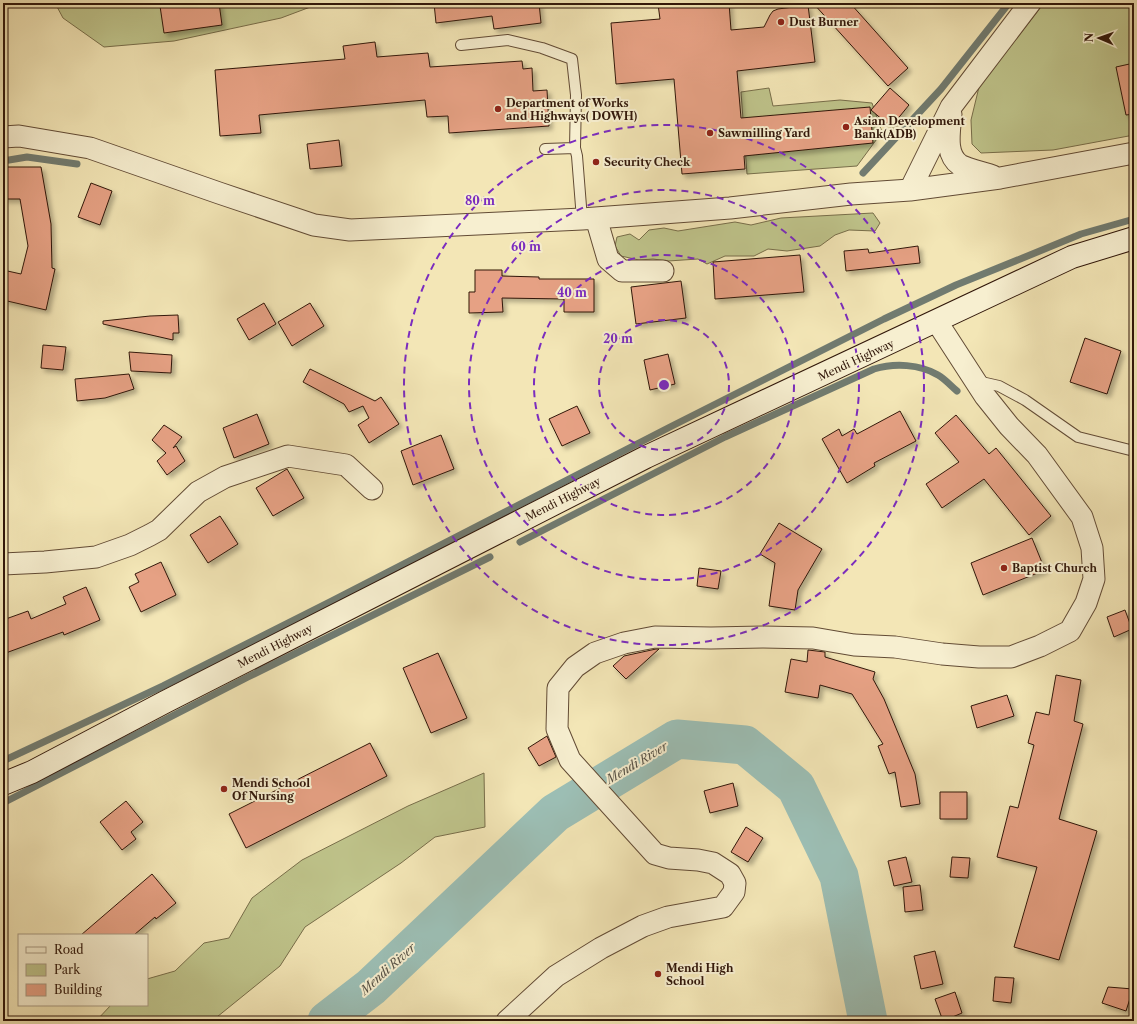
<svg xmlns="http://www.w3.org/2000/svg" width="1137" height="1024" font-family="'Libre Caslon Text',serif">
<defs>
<filter id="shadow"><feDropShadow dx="3.5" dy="3.5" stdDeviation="2" flood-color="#0004"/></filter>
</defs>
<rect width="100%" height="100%" fill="#f3e6b6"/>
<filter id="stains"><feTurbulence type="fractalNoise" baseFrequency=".005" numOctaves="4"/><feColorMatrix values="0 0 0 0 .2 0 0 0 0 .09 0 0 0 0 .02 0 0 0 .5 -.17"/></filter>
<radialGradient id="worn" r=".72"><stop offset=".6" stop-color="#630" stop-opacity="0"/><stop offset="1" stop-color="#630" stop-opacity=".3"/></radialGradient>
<path fill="#bfc48b" stroke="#786e4a" d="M 55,3 L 321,3 L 281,18 L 174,41 L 104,47 L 63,18 Z
M 1044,3 L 1134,3 L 1134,135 L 1053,150 L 981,153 L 972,144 L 971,120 L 979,87 Z
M 769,88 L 773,106 L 840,100 L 872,103 L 882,132 L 857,166 L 747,174 L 741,92 Z
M 873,213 L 880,223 L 875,231 L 849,230 L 835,235 L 820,246 L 787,251 L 768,249 L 754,256 L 725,256 L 707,264 L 698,259 L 668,261 L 653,259 L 639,260 L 621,256 L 615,246 L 617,237 L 630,234 L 639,240 L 649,230 L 664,228 L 678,231 L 735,222 L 751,225 L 781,218 Z
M 484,773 L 485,827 L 435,837 L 401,863 L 305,927 L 280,966 L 212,1021 L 96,1021 L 111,1005 L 147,1005 L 147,979 L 175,971 L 204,943 L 229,938 L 252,898 L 302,860 L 408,806 Z"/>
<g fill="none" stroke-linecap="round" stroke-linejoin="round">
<path stroke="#717b70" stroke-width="7" d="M 3,161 L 27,157 L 77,164
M 863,173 L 941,89 L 1009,3
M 520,542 L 725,437 L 874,369 C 894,363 920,364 938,375 C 945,379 951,386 957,391
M 3,761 L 163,686 L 332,601 L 670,427 L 884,319 L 956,285 L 1030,255 L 1081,234 L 1134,219
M 3,803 L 248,677 L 490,557"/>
<path stroke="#9cbeb4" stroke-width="39" d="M 327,1021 L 371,987 L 555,813 L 677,739 L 745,745 L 796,787 L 839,876 L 868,1021"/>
</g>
<path fill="#e6a184" stroke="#31170a" filter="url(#shadow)" d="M 179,3 L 219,3 L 222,25 L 164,33 L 160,6 Z
M 434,3 L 539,3 L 541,23 L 494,29 L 492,16 L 436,23 Z
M 671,3 L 729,3 L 731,30 L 764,27 L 770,15 L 773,11 L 778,9 L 808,5 L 815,62 L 737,71 L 741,118 L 870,107 L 873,143 L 744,156 L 745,169 L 682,174 L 674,79 L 616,84 L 611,23 L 660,19 L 658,4 Z
M 813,3 L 850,3 L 908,68 L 888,86 Z
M 375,42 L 377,57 L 428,53 L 430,67 L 522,61 L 523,69 L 532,68 L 533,91 L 547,90 L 549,126 L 449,133 L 448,116 L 427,117 L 425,100 L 259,115 L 261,133 L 220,136 L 215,70 L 345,59 L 343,46 Z
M 1134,63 L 1134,114 L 1126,115 L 1116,67 Z
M 890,88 L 909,105 L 891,127 L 871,110 Z
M 339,140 L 342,166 L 310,169 L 307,144 Z
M 3,167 L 41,167 L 51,224 L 52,268 L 55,269 L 46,310 L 3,300 L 3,270 L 21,274 L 28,246 L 20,199 L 3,199 Z
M 91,183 L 112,191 L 100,225 L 78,217 Z
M 918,246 L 920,263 L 846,271 L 844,251 L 868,249 L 869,253 Z
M 800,255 L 804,292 L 715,299 L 713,262 Z
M 475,270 L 502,270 L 502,276 L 539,277 L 539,279 L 594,279 L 594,312 L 564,312 L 564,299 L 502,298 L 503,312 L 469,313 L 469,292 L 475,292 Z
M 681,281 L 686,318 L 636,324 L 631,287 Z
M 264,303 L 276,324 L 249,340 L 237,319 Z
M 310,303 L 324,326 L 292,346 L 278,322 Z
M 178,315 L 179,333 L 173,333 L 173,340 L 103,324 L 103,321 L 150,316 Z
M 1085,338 L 1121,351 L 1107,394 L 1070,382 Z
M 43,345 L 66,347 L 63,370 L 41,368 Z
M 129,352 L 172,355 L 171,373 L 131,371 Z
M 668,354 L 675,384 L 650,390 L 644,360 Z
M 310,369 L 375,401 L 381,397 L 399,424 L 369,443 L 358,425 L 369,418 L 363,406 L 349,412 L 344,404 L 303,382 Z
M 129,374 L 134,389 L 105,398 L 77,401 L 75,379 Z
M 577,406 L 590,433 L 562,446 L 549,419 Z
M 900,411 L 916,441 L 874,463 L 875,466 L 847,483 L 822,439 L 839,429 L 842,436 L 854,429 L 857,434 Z
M 257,414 L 269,444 L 234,458 L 223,428 Z
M 956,415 L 989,454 L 996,448 L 1051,516 L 1029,535 L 984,479 L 942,508 L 926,484 L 959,462 L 935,433 Z
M 164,425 L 182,437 L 173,448 L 176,446 L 185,461 L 167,475 L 157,461 L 166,453 L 152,440 Z
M 441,435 L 454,469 L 413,485 L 401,451 Z
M 287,469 L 304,498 L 273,516 L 256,488 Z
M 220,516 L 238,544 L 208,563 L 190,535 Z
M 779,523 L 822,549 L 798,590 L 795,610 L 769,606 L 775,563 L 760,554 Z
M 1032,538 L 1045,570 L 983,595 L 971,563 Z
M 161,562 L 176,595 L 141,612 L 129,587 L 139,582 L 135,574 Z
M 699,568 L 721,571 L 718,589 L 697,586 Z
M 86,587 L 100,620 L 64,635 L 63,632 L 3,654 L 3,620 L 28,611 L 31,619 L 66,604 L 63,597 Z
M 1125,610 L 1132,629 L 1114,637 L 1107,617 Z
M 656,649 L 659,649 L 626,679 L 613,666 L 624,656 Z
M 808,650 L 825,652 L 825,657 L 875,672 L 873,679 L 884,699 L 915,774 L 920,804 L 901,807 L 895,772 L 889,774 L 878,746 L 883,744 L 852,694 L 820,685 L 818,698 L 785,692 L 791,659 L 807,662 Z
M 438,653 L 467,718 L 431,733 L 403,668 Z
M 1056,675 L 1081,680 L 1074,721 L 1083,724 L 1059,819 L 1097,831 L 1059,960 L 1014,947 L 1037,867 L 997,857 L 1010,806 L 1018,808 L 1034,745 L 1028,743 L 1036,712 L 1049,715 Z
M 1007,695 L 1014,716 L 977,728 L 971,706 Z
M 547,736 L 556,757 L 539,766 L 528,748 Z
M 370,743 L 387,776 L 246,848 L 229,814 Z
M 733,783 L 738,806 L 710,813 L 704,791 Z
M 940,792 L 967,792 L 967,819 L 940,819 Z
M 126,801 L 143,822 L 131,832 L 136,839 L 122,850 L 100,822 Z
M 746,827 L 763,838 L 748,862 L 731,852 Z
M 906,857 L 912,882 L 894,886 L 888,861 Z
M 952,857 L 970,858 L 968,878 L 950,877 Z
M 152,874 L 176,903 L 156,919 L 155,917 L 134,935 L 81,935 Z
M 920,885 L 923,910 L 905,912 L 903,887 Z
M 935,951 L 943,984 L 921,989 L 914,956 Z
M 995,977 L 1014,978 L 1011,1003 L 993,1001 Z
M 1108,987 L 1133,989 L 1126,1011 L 1102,1003 Z
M 955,992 L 962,1013 L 943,1021 L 935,999 Z"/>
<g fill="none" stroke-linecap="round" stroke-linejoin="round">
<defs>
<path id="lane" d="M 461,45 L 508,40 L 542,48 L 572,59 L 576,95 L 575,148 L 577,156 L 582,219
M 545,149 L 575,148
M 977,381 L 999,386 L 1025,400 L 1078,437 L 1134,451"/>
<path id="street" d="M 951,114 C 950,130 944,154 960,165 C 967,169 985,173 993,176
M 3,137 L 19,136 L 90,148 L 219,193 L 314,225 L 350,230 L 582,219 L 730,208 L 851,194 L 910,190 L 1000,178 L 1134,153
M 910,190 L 951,107 L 1030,3
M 596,218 L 608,259 L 622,271 L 663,271
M 3,564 L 45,562 L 96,557 L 130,545 L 150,535 L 159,530 L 198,492 L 225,477 L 288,456 L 346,465 L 372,489
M 507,1021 L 556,976 L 601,948 L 643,926 L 668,917 L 723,907 L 734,892 L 735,883 L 730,874 L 713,863 L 698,860 L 669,858 L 655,854 L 570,760 L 557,729 L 558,688 L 575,667 L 595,653 L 624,643 L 655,637 L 711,638 L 763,637 L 813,638 L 854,645 L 895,647 L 942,654 L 979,657 L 1011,657 L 1040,646 L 1070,631 L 1086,603 L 1094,579 L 1092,548 L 1082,517 L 1037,455 L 1009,426 L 985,396 L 937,322"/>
<path id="secondary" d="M 3,784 L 32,772 L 165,702 L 646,457 L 1072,257 L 1134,238"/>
</defs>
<use href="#lane" stroke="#624b35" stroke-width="12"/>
<use href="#street" stroke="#624b35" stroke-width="23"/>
<use href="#secondary" stroke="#31170a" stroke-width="24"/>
<use href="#lane" stroke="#f7efd0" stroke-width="10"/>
<use href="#street" stroke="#f7efd0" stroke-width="21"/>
<use href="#secondary" stroke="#f7efd0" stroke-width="22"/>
</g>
<g fill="none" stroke="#7b2cbf" stroke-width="2" stroke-dasharray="7 5">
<circle cx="664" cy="385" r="65"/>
<circle cx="664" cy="385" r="130"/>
<circle cx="664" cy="385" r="195"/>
<circle cx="664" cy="385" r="260"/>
</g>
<g fill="#8f2418" stroke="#f7efd0" stroke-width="1.5">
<circle cx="781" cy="22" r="4"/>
<circle cx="498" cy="109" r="4"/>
<circle cx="846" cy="127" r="4"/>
<circle cx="710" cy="133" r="4"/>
<circle cx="596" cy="162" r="4"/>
<circle cx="1004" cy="568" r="4"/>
<circle cx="224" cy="789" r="4"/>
<circle cx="658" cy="974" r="4"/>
</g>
<g text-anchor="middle" stroke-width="4" stroke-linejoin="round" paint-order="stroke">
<g font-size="11" font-weight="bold" fill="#31170a" stroke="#f7efd0" text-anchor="start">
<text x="789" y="26">Dust Burner</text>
<text x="506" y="107">Department of Works<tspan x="506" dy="13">and Highways( DOWH)</tspan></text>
<text x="854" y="125">Asian Development<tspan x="854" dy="13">Bank(ADB)</tspan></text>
<text x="718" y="137">Sawmilling Yard</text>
<text x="604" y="166">Security Check</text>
<text x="1012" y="572">Baptist Church</text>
<text x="232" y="787">Mendi School<tspan x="232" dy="13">Of Nursing</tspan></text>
<text x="666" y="972">Mendi High<tspan x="666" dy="13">School</tspan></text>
</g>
<g font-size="11" fill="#31170a" stroke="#f7efd0">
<text transform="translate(856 360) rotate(-25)" y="4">Mendi Highway</text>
<text transform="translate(563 499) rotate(-27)" y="4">Mendi Highway</text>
<text transform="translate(275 646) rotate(-27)" y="4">Mendi Highway</text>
</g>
<g font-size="12" font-style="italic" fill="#565146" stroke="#f7efd0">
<text transform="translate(637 763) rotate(-31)" y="4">Mendi River</text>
<text transform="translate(388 969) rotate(-42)" y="4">Mendi River</text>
</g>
</g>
<circle cx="664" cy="385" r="6" fill="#7b2cbf" stroke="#f7efd0" stroke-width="2"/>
<g font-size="12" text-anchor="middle" font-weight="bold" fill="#7b2cbf" stroke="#f7efd0" stroke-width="4" stroke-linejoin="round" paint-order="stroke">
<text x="480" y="205">80 m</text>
<text x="526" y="251">60 m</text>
<text x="572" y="297">40 m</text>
<text x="618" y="343">20 m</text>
</g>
<rect width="1137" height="1024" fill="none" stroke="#f3e6b6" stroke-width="16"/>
<rect x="4" y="4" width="1129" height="1016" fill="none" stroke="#31170a" stroke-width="2"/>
<rect x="8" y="8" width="1121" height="1008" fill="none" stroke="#31170a"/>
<rect x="18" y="934" width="130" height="72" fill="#f7efd0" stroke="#a89981"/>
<rect x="26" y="947" width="20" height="6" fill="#f7efd0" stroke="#a89981"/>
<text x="54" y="954" font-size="12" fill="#31170a">Road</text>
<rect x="26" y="964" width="20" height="12" fill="#bfc48b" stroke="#a89981"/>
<text x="54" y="974" font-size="12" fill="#31170a">Park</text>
<rect x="26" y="984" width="20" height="12" fill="#e6a184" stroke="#a89981"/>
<text x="54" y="994" font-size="12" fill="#31170a">Building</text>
<g transform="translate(1099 38) rotate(272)" stroke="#f7efd0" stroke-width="3" paint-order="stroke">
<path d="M0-3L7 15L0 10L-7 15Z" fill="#31170a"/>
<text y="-6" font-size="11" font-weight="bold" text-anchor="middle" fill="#31170a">N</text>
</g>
<rect width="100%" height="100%" filter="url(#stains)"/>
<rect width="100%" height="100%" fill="url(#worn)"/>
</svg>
